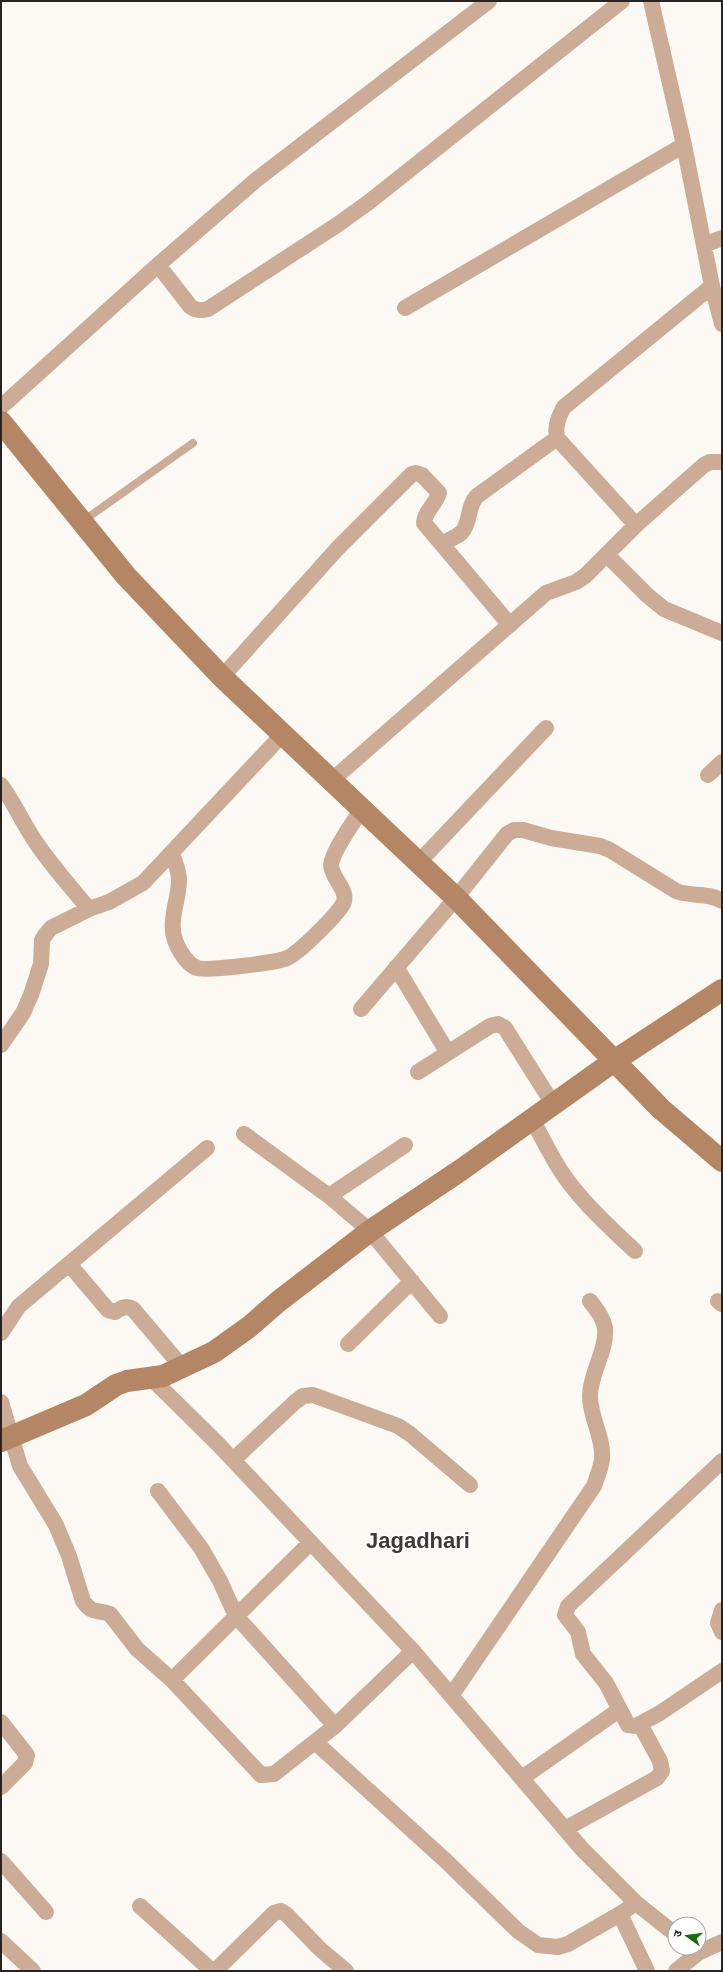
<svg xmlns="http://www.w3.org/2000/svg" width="723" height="1972" font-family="Arial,'Noto Sans Devanagari',sans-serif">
<rect width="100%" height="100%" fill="#fcf9f5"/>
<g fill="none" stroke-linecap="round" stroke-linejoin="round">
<path stroke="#ccac96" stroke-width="8" d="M 83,521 L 193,443"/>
<path stroke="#ccac96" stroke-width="16" d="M 651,1 L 684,145 L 712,286 L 722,324
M 704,245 L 722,238
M 158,265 L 190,306 C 196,311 201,311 208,309 L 337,225 L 369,202 L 622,1
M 405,308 L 684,145
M 1,407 L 158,265 L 256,180 L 489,1
M 636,525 L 557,438 C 555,425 558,418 564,407 L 712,286
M 442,544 C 448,540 457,537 462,532 C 471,522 467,506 477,496 L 557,438
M 607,555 L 647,595 L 664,609 L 722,633
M 222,677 L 337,549 L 412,474 L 416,473 L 422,475 L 439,493 C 436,504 424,512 424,523 L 510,625
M 708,775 L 722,762
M 331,781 L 546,593 L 576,582 L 585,576 L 636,525 L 704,465 L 710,462 L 722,462
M 1,785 C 14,802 21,820 33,838 C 49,863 70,886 89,909
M 172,854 C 175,862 179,871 179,880 C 179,901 167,922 176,943 C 180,952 187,964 197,968 C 206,971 277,963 287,958 C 299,953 336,916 343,904 C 350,891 331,878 331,865 C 332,852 354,821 362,809
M 419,862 L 546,728
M 396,967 L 448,1053
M 361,1009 L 456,898 L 507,834 L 514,830 L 523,830 L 551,838 L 600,846 L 610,850 L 676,891 C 690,897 709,892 722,901
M 1,1045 L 23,1013 L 31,995 L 41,964 L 42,940 L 46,934 L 51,928 L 89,909 L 109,902 L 143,883 L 282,735
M 418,1072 L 490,1026 L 498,1024 L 505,1028 L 553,1104
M 532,1119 C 545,1143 557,1169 575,1190 C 593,1213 615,1232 635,1251
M 244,1134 L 329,1196 L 370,1231 L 440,1316
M 329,1196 L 405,1145
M 69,1264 L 108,1310 L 115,1312 C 121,1308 126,1305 133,1309 L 182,1367
M 718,1301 L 722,1304
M 1,1333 L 19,1306 L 207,1148
M 348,1344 L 412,1281
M 151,1378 L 217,1443 L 413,1651 L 582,1849 L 636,1903 L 675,1934
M 1,1402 L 20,1466 L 56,1525 L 69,1556 L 83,1601 C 93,1615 97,1609 110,1614 L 137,1649 L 172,1680 L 261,1775 L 274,1774 L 335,1726 L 413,1651
M 233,1460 L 295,1402 L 303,1396 L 313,1395 L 398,1426 L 410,1434 L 470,1485
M 722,1461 L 568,1606 L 565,1615 L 578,1632 L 583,1654 L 606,1683 L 628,1725 L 636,1726 L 660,1713 L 722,1671
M 158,1491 L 201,1548 L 220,1581 L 236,1616 L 335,1726
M 722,1610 L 718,1623 L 722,1632
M 172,1680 L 310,1543
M 451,1696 L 594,1486 C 597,1477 601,1468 602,1459 C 604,1438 590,1418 590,1396 C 590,1373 607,1351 605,1328 C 603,1317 597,1310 590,1301
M 1,1722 L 27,1755 L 25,1763 L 1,1787
M 315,1742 L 446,1861 L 518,1931 L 538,1945 L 558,1947 L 568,1944 L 620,1914 L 636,1903
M 522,1778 L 619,1710
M 565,1829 L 657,1778 L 662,1771 L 660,1761 L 640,1724
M 1,1861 L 46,1912
M 140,1906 L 212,1971
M 620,1914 L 647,1971
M 1,1941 L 33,1971
M 215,1971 L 274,1913 L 281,1911 L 286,1914 L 320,1949 L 346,1971
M 676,1971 L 698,1953 L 722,1942"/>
<path stroke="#b48665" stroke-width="22" d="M 1,422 L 126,576 L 222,677 L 456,898 L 661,1109 L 722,1161
M 1,1441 L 86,1405 L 116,1385 L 127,1381 L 163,1376 L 214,1352 L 249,1327 L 279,1301 L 370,1231 L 461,1170 L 614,1061 L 722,990"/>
</g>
<g text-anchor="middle" stroke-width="4" stroke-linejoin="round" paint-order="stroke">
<g font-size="22" font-weight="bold" fill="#3d3a38" stroke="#fff">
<text x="418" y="1548">Jagadhari</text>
</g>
</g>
<rect width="723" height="1972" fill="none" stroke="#252423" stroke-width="4"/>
<g transform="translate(687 1936) rotate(284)"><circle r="19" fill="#ffffff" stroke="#a8a7a7"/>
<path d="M0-3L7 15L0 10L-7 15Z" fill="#1b6a0b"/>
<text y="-6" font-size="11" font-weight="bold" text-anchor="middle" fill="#252423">उ</text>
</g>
</svg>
